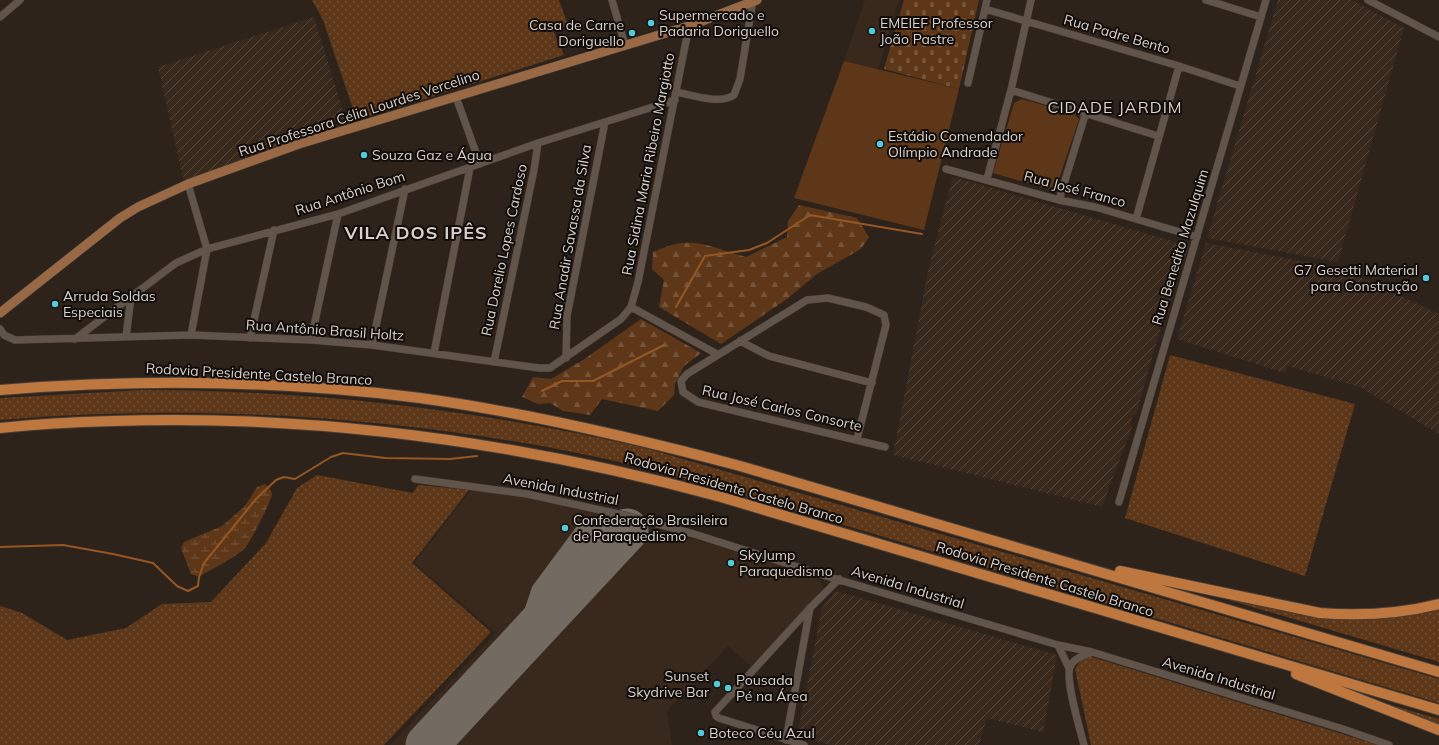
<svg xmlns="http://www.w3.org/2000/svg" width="1439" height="745" font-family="Mulish,sans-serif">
<defs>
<pattern id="industrial-furrows" width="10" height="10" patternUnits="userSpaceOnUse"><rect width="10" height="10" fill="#39291d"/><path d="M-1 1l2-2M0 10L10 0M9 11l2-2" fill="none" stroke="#55473c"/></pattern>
<pattern id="grass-dots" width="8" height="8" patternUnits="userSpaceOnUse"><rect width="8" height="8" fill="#5e3719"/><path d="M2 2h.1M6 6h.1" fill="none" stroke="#745339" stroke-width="1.8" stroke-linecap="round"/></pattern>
<pattern id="forest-firs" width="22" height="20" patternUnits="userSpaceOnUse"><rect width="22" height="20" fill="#5e3719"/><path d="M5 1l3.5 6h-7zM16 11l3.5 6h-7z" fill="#745339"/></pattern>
<pattern id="wetland-marsh" width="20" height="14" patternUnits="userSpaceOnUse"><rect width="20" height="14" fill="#5e3719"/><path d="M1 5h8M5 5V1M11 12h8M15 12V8" fill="none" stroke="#745339"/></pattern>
<pattern id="cemetery-stones" width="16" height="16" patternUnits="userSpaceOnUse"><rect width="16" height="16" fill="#5e3719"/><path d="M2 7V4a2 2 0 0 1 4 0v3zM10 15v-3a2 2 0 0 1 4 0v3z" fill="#745339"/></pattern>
</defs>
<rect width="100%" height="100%" fill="#2e231b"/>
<path fill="#39291d" d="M 865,0 L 899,0 L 878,69 L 844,61 Z
M 471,490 L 535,499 L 619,518 L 745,554 L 820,580 L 823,589 L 751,666 L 728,646 L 667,711 L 672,745 L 390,745 L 496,633 L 414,563 Z"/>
<path fill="url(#industrial-furrows)" d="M 1278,0 L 1352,0 L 1404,28 L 1338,262 L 1207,238 Z
M 314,17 L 345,118 L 313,131 L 310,138 L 184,182 L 158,67 Z
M 953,177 L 1189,246 L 1159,333 L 1136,414 L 1133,415 L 1130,423 L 1132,427 L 1102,507 L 893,455 L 929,266 Z
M 1206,243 L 1343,269 L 1439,314 L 1439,434 L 1360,387 L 1288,366 L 1285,373 L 1177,339 Z
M 836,591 L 1057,655 L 1043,732 L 987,718 L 979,745 L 831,745 L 797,736 L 822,608 Z"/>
<path fill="url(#grass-dots)" d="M 312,0 L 559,0 L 568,25 L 553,31 L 564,55 L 364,118 L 355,115 L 323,20 Z
M 1170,355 L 1355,404 L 1305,576 L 1125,518 Z
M 143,390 C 312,390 480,410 645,448 L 1439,679 L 1439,703 L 767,502 C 711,486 655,469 597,457 C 402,416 199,403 0,420 L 0,398 Z
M 317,475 L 413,493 L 418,485 L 469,490 L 412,563 L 491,632 L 384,745 L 0,745 L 0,606 L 22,613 L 67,640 L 126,628 L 162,604 L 211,602 L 266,543 L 297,488 Z
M 1212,595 L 1313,615 L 1439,607 L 1439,662 Z
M 1087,657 L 1092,657 L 1378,745 L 1091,745 L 1075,669 L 1081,660 Z
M 1384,703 L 1439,719 L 1439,726 L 1384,706 Z"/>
<path fill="url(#forest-firs)" d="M 799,205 L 857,218 L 869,237 L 861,249 L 817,274 L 787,299 L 721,344 L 659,307 L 664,280 L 652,269 L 653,252 C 693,234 707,246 746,257 L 787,237 L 788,221 Z
M 641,319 L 701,353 L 684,366 L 675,384 L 674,395 L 658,411 L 602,399 L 590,415 L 563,411 L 550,403 L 538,404 L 522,397 L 533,377 L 551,379 L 583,360 Z"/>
<path fill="url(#wetland-marsh)" d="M 265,484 C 268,487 271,489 272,494 C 272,500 249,545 244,549 C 235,558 211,569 199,577 L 191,574 L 181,548 L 184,542 L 222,526 L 245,506 L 257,487 Z"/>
<path fill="url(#cemetery-stones)" d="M 904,0 L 979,0 L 959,89 L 884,69 Z"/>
<path fill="#5e3719" d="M 844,61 L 959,89 L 924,230 L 794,198 Z
M 1022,99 L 1074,114 L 1079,119 L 1055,191 L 993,173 L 1014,103 Z"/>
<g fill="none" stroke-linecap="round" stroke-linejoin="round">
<path stroke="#955723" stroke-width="2" d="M 676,307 L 705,256 L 749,250 L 767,243 L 810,215 L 922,234
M 542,391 L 562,381 L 593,381 L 664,345
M 0,547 L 63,545 L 113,554 L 153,563 L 177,586 L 188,591 L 198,586 L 199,577 L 204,563 L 256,499 L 276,480 L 284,477 L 295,479 L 331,457 L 343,453 L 385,458 L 450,459 L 477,456"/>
<path stroke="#736a62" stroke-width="17" d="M 547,581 L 585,575
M 527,637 L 532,614 L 540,590 L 586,528 L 627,530"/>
<path stroke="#736a62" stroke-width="43" d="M 427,745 L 627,530"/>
<defs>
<path id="minor" d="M 612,0 L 625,45
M 1206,0 L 1261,17
M 1368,0 L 1439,37
M 985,9 L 1179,66 L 1240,86
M 0,17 L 20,0
M 968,83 L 987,0
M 1011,90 L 1158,136
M 676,92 C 692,95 720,105 734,95 L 740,79 L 753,0
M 456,97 L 480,164
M 946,169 L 1059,200 L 1095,207 L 1197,237
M 987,179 L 1011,90 L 1031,0
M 188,184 L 207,249 L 191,335
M 1059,200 L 1086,112
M 1136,219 L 1179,66
M 631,307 L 717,354
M 0,329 L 4,335 L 15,340 L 191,335 L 311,340 L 372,345 L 539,368 L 550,368 L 621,319 L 631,307 L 638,282 L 689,26
M 126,337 L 131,297
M 250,338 L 274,230
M 75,339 L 176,263 L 207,249 L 338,214 L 538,143 L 675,100
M 311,340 L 338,214
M 740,341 L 769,356 L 872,383
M 372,345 L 405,189
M 434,353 L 470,168
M 566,358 L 567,316 L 605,122
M 494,362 L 534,170 L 538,143
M 857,439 L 886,325 L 884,315 L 866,307 L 828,298 L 807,300 L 687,374 L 681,381 L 683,392 L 698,402 L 885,447
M 415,479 L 527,494 L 628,516 L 694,534 L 826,576 L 1058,645 L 1092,652 L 1343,729 L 1389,745
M 1119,502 L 1266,0
M 1058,645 L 1069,668
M 786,740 L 810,608
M 804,745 L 719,718 L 716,716 L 715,712 L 810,608 L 839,579
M 1084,745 C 1080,729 1065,680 1070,667 C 1073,659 1082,656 1090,653"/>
<path id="major" d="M 0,313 L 120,218 L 138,207 L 188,184 L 299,144 L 689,26 L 757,0"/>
<path id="highway" d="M 0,390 C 140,379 281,380 420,398 C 529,413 635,438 740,466 L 1439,672
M 0,428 C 38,424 75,422 113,421 C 319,414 523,443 721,497 L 1439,710
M 1120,571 L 1320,613 C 1360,616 1399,614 1439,604
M 1296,674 L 1439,730"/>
</defs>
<use href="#minor" stroke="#483f38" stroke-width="8"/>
<use href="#major" stroke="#483f38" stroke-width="10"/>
<use href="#highway" stroke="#483f38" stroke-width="12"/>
<use href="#minor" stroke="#61544b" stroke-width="7"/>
<use href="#major" stroke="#986944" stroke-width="9"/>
<use href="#highway" stroke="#bd773f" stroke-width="10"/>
</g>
<g fill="#53cbda" stroke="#120d0a" stroke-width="1.5">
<circle cx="651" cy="23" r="4"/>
<circle cx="872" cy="31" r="4"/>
<circle cx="632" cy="33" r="4"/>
<circle cx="880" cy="144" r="4"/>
<circle cx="364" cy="155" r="4"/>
<circle cx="1426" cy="278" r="4"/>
<circle cx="55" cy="304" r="4"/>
<circle cx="565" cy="528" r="4"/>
<circle cx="731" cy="563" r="4"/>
<circle cx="717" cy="684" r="4"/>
<circle cx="728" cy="688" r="4"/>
<circle cx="701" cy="733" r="4"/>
</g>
<g text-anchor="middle" stroke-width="4" stroke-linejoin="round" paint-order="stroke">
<g font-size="14" fill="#d8d1cb" stroke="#120d0a" text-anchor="start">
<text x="659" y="20">Supermercado e<tspan x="659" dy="16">Padaria Doriguello</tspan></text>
<text x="880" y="28">EMEIEF Professor<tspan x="880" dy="16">João Pastre</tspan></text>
<text x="624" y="30" text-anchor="end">Casa de Carne<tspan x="624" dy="16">Doriguello</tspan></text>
<text x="888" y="141">Estádio Comendador<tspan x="888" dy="16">Olímpio Andrade</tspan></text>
<text x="372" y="160">Souza Gaz e Água</text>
<text x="1418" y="275" text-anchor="end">G7 Gesetti Material<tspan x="1418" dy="16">para Construção</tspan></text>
<text x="63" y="301">Arruda Soldas<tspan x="63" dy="16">Especiais</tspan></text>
<text x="573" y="525">Confederação Brasileira<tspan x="573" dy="16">de Paraquedismo</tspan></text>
<text x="739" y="560">SkyJump<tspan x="739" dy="16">Paraquedismo</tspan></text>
<text x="709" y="681" text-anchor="end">Sunset<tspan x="709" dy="16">Skydrive Bar</tspan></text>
<text x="736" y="685">Pousada<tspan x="736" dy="16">Pé na Área</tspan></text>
<text x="709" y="738">Boteco Céu Azul</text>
</g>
<g font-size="14" fill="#d8d1cb" stroke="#120d0a">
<text transform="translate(1117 34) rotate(16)" y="5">Rua Padre Bento</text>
<text transform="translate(359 113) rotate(-18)" y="5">Rua Professora Célia Lourdes Vercelino</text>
<text transform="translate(648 164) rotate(-79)" y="5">Rua Sidina Maria Ribeiro Margiotto</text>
<text transform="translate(1075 189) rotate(15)" y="5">Rua José Franco</text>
<text transform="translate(350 193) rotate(-18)" y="5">Rua Antônio Bom</text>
<text transform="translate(570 237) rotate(-80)" y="5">Rua Anadir Savassa da Silva</text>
<text transform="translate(1180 247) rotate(-73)" y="5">Rua Benedito Mazulquim</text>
<text transform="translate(504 250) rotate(-78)" y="5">Rua Dorelio Lopes Cardoso</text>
<text transform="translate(325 330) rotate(4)" y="5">Rua Antônio Brasil Holtz</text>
<text transform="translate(259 374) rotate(3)" y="5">Rodovia Presidente Castelo Branco</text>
<text transform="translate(782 408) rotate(13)" y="5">Rua José Carlos Consorte</text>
<text transform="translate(734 488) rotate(16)" y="5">Rodovia Presidente Castelo Branco</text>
<text transform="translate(561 489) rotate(11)" y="5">Avenida Industrial</text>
<text transform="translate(1045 579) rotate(17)" y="5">Rodovia Presidente Castelo Branco</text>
<text transform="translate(908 587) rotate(17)" y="5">Avenida Industrial</text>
<text transform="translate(1219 678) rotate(17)" y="5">Avenida Industrial</text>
</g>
<g font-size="16" letter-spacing="1" fill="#d8d1cb" stroke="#120d0a">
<text x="1115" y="113">CIDADE JARDIM</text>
</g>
<g font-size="18" font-weight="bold" letter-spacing="1" fill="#d8d1cb" stroke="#120d0a">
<text x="416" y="239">VILA DOS IPÊS</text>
</g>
</g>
</svg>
